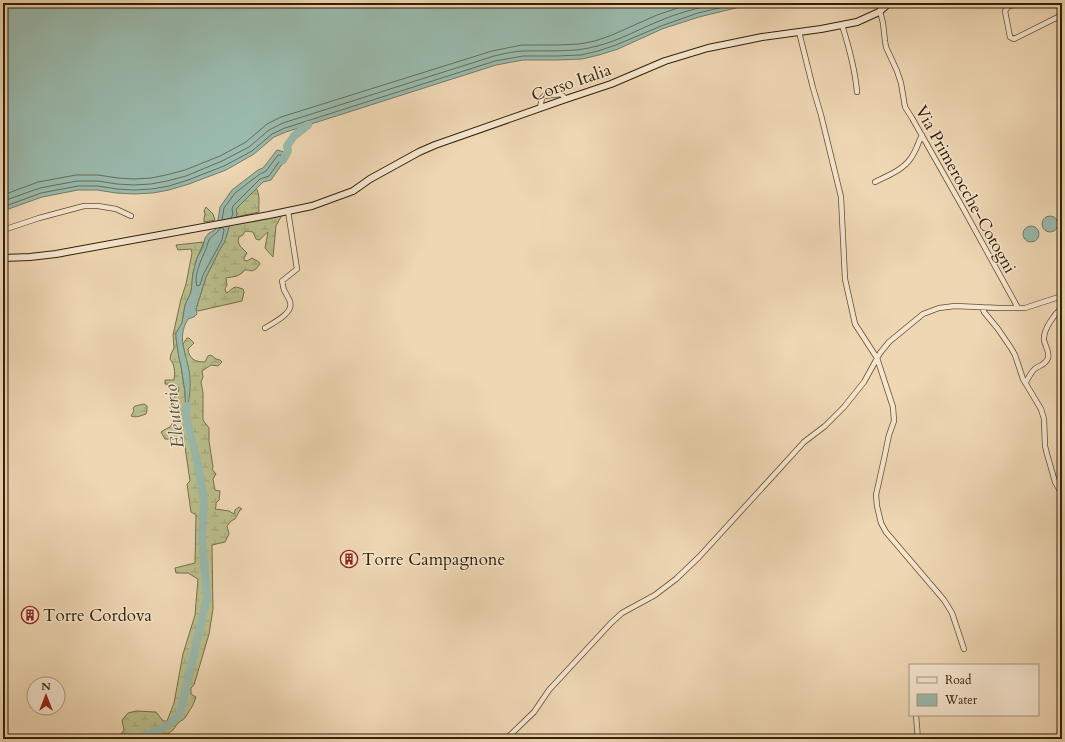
<svg xmlns="http://www.w3.org/2000/svg" width="1065" height="742" font-family="Cardo,serif">
<defs>
<pattern id="wetland-marsh" width="20" height="14" patternUnits="userSpaceOnUse"><rect width="20" height="14" fill="#babe8c"/><path d="M1 5h8M5 5V1M11 12h8M15 12V8" fill="none" stroke="#a0a377"/></pattern>
</defs>
<rect width="100%" height="100%" fill="#efd7b4"/>
<filter id="stains"><feTurbulence type="fractalNoise" baseFrequency=".005" numOctaves="4"/><feColorMatrix values="0 0 0 0 .2 0 0 0 0 .09 0 0 0 0 .02 0 0 0 .5 -.17"/></filter>
<radialGradient id="worn" r=".72"><stop offset=".6" stop-color="#630" stop-opacity="0"/><stop offset="1" stop-color="#630" stop-opacity=".3"/></radialGradient>
<path fill="url(#wetland-marsh)" stroke="#767048" d="M 256,188 C 261,196 258,204 259,212 L 236,217 L 237,214 L 236,209 Z
M 206,207 L 213,214 L 215,220 L 204,222 L 204,218 L 205,214 L 204,211 Z
M 282,215 L 276,226 L 273,257 L 265,248 L 268,232 C 264,234 263,238 259,240 L 256,239 L 253,232 L 245,231 L 243,235 L 239,237 L 238,241 L 240,246 L 247,253 L 244,258 L 244,260 L 247,261 L 252,258 L 259,262 L 260,264 L 256,269 L 252,271 L 248,270 L 245,270 L 242,273 L 237,276 L 226,278 L 227,285 L 225,289 L 226,292 L 227,293 L 233,288 L 236,287 L 243,289 L 244,292 L 242,301 L 198,311 L 196,309 L 206,277 L 219,251 L 225,241 L 229,227 L 231,225 L 272,218 Z
M 204,242 L 197,258 L 193,273 L 191,292 L 185,305 L 182,323 L 176,333 L 176,338 L 179,358 L 181,366 L 185,392 L 186,414 L 188,366 L 185,356 L 183,344 L 187,338 L 189,338 L 194,343 L 188,349 C 189,359 195,362 205,362 L 208,356 L 211,355 L 216,359 L 220,360 L 222,362 L 218,366 L 211,365 L 202,371 L 203,377 L 201,382 L 203,393 L 203,420 L 209,428 L 209,441 L 213,467 L 212,469 L 216,474 L 213,479 L 215,490 L 220,491 L 219,500 L 216,503 L 216,506 L 215,509 L 229,511 L 234,514 L 235,510 L 239,507 L 242,509 L 240,510 L 235,519 L 231,521 L 227,526 L 229,534 L 225,542 L 212,545 L 213,609 L 209,634 L 194,685 L 191,688 L 191,694 L 196,697 L 193,705 L 185,718 L 178,723 L 173,730 L 168,734 L 158,735 L 153,739 L 118,739 L 120,735 L 124,730 L 122,720 L 128,713 L 136,711 L 156,712 L 163,721 L 167,721 L 174,703 L 183,654 L 195,615 L 198,579 L 188,573 L 176,573 L 175,568 L 195,563 L 196,515 L 191,512 L 187,484 L 190,481 L 184,440 L 165,439 L 161,432 L 164,430 L 170,427 C 172,422 177,420 180,415 L 170,408 L 171,404 L 174,404 L 176,402 L 173,399 L 178,393 L 179,388 L 175,385 L 165,384 L 165,380 L 174,380 C 175,372 175,365 170,359 L 171,354 L 174,348 L 173,335 L 181,299 L 186,284 L 192,253 L 191,249 L 178,250 L 176,245 Z
M 144,404 L 147,406 L 147,410 L 146,414 C 140,416 136,418 131,416 L 134,411 L 133,408 L 135,406 Z"/>
<path fill="#9abaad" stroke="#707d6a" d="M 3,3 L 756,3 L 699,17 L 662,29 L 618,49 L 599,55 L 582,59 L 557,60 L 523,60 L 496,65 L 286,132 L 274,137 L 254,154 L 226,170 L 189,184 L 169,190 L 153,193 L 134,194 L 116,193 L 97,190 L 78,190 L 42,197 L 3,211 Z
M 287,149 L 288,151 L 285,160 L 271,180 L 263,182 L 236,209 L 237,214 L 236,217 L 229,227 L 225,241 L 219,251 L 206,277 L 196,309 L 197,314 L 194,317 L 188,319 C 175,340 189,357 190,379 C 191,392 188,404 186,416 L 185,392 L 181,366 L 179,358 L 176,338 L 176,333 L 182,323 L 185,305 L 191,292 L 193,273 L 197,258 L 203,247 L 205,238 L 209,233 L 215,230 L 217,227 L 220,207 L 232,190 L 258,170 L 263,168 L 277,150 L 285,152 Z
M1042 224a8 8 0 1 1 16 0a8 8 0 1 1-16 0Z
M1023 234a8 8 0 1 1 16 0a8 8 0 1 1-16 0Z"/>
<g fill="none" stroke-linecap="round" stroke-linejoin="round">
<path stroke="#666e59" stroke-width="1" d="M 3,195 L 38,182 L 76,175 L 98,175 L 118,178 L 134,179 L 151,178 L 166,175 L 185,170 L 220,156 L 246,142 L 267,124 L 281,117 L 492,51 L 522,45 L 557,45 L 579,44 L 595,41 L 612,35 L 657,15 L 693,3
M 3,201 L 40,188 L 77,181 L 98,181 L 117,184 L 134,185 L 151,184 L 167,181 L 186,176 L 222,161 L 249,147 L 269,130 L 283,123 L 494,56 C 503,54 514,51 524,51 C 549,50 573,53 597,46 C 618,41 637,30 657,22 C 677,13 698,8 719,3
M 3,207 L 41,193 L 78,186 L 98,186 L 117,189 L 134,190 L 152,189 L 169,186 L 188,180 L 224,166 L 252,151 L 272,134 L 285,128 L 495,61 L 523,56 L 557,56 L 581,55 L 598,51 L 616,45 L 661,26 L 698,13 L 740,3
M 222,220 L 224,208 L 235,193 L 260,174 L 266,171 L 278,155 L 281,155 L 281,159 L 269,176 L 260,179 L 233,206 L 232,209 L 233,214 L 231,218
M 220,228 L 223,228 L 224,230 L 222,240 L 203,275 L 200,285 L 197,286 C 193,276 202,258 206,249 C 207,246 208,242 209,240 C 211,236 217,234 220,228 Z"/>
<path stroke="#9abaad" stroke-width="8" d="M 283,160 L 288,151 L 287,146 L 294,136 L 308,125
M 135,739 C 148,734 167,729 176,718 C 178,716 180,713 181,710 L 207,597 L 202,538 L 204,501 L 198,465 L 186,416 L 187,406"/>
<defs>
<path id="street" d="M 1016,3 L 1008,7 L 1005,11 L 1010,37 L 1014,39 L 1062,15
M 880,11 L 883,23 L 885,41 L 886,47 L 897,71 L 901,83 L 905,107 L 912,118 L 963,208 L 1018,308
M 842,25 C 849,47 855,69 857,92
M 799,32 L 813,88 L 821,115 L 841,197 L 845,279 L 855,324 L 877,358 L 893,407 L 894,421 L 889,435 L 884,459 L 876,495 L 877,506 L 881,523 L 886,532 L 944,600 L 952,613 L 964,649
M 540,108 L 542,98 L 544,96 L 561,94 L 566,99
M 875,182 C 887,176 903,170 911,158 C 916,151 918,143 922,135
M 3,230 L 39,218 L 84,206 L 98,206 L 116,209 L 131,216
M 982,307 L 984,312 L 998,329 L 1011,348 L 1015,355 L 1023,379 L 1041,409 L 1044,419 L 1045,446 L 1047,454 L 1055,482 L 1062,494
M 265,328 C 273,323 294,313 290,302 C 289,298 286,294 284,290 C 283,287 283,284 282,281 L 297,269 L 288,211
M 1025,383 C 1029,378 1031,371 1036,368 C 1041,365 1046,364 1048,358 C 1050,352 1045,346 1044,340 C 1043,329 1055,314 1062,307
M 916,715 L 918,739
M 506,739 L 534,712 L 549,690 L 611,623 L 622,613 L 655,595 L 676,579 L 699,557 L 804,442 L 825,426 L 844,407 L 864,382 L 880,353 L 889,342 L 923,314 L 939,308 L 955,306 L 999,308 L 1025,308 L 1062,296"/>
<path id="secondary" d="M 3,258 L 30,257 L 56,254 L 269,215 L 312,206 L 353,191 L 370,179 L 419,152 L 435,145 L 566,99 L 611,84 L 665,61 L 708,48 L 728,44 L 762,37 L 821,29 L 857,22 L 879,12 L 889,3"/>
</defs>
<use href="#street" stroke="#614e31" stroke-width="6"/>
<use href="#secondary" stroke="#322105" stroke-width="8"/>
<use href="#street" stroke="#f5e5ce" stroke-width="4.5"/>
<use href="#secondary" stroke="#f5e5ce" stroke-width="6"/>
</g>
<defs>
<symbol id="building-ring" viewBox="-11 -11 22 22"><circle r="9.5" fill="#f5e5ce" stroke="#8f2418" stroke-width="1.5"/><path d="M-4-6H4V6H1V3H-1V6H-4ZM-2.5-4.3h1.7v1.8h-1.7ZM.8-4.3h1.7v1.8H.8ZM-2.5-1h1.7V.8h-1.7ZM.8-1h1.7V.8H.8Z" fill="#8f2418"/></symbol>
</defs>
<g fill-rule="evenodd">
<use href="#building-ring" x="339" y="549" width="20" height="20"/>
<use href="#building-ring" x="20" y="605" width="20" height="20"/>
</g>
<g text-anchor="middle" stroke-width="3" stroke-linejoin="round" paint-order="stroke">
<g font-size="17" fill="#322105" stroke="#f5e5ce">
<text transform="translate(571 82) rotate(-19)" y="6">Corso Italia</text>
<text transform="translate(966 189) rotate(61)" y="6">Via Primerocche-Cotogni</text>
</g>
<g font-size="17" fill="#322105" stroke="#f5e5ce" text-anchor="start">
<text x="362" y="565">Torre Campagnone</text>
<text x="43" y="621">Torre Cordova</text>
</g>
<g font-size="18" font-style="italic" fill="#514f37" stroke="#f5e5ce">
<text transform="translate(174 416) rotate(-97)" y="6">Eleuterio</text>
</g>
</g>
<rect width="1065" height="742" fill="none" stroke="#efd7b4" stroke-width="16"/>
<rect x="4" y="4" width="1057" height="734" fill="none" stroke="#322105" stroke-width="2"/>
<rect x="8" y="8" width="1049" height="726" fill="none" stroke="#322105"/>
<rect x="909" y="664" width="130" height="52" fill="#f5e5ce" stroke="#a7977e"/>
<rect x="917" y="677" width="20" height="6" fill="#f5e5ce" stroke="#a7977e"/>
<text x="945" y="684" font-size="12" fill="#322105">Road</text>
<rect x="917" y="694" width="20" height="12" fill="#9abaad" stroke="#a7977e"/>
<text x="945" y="704" font-size="12" fill="#322105">Water</text>
<g transform="translate(46 696)"><circle r="19" fill="#f5e5ce" stroke="#a7977e"/>
<path d="M0-3L7 15L0 10L-7 15Z" fill="#8f2418"/>
<text y="-6" font-size="11" font-weight="bold" text-anchor="middle" fill="#322105">N</text>
</g>
<rect width="100%" height="100%" filter="url(#stains)"/>
<rect width="100%" height="100%" fill="url(#worn)"/>
</svg>
